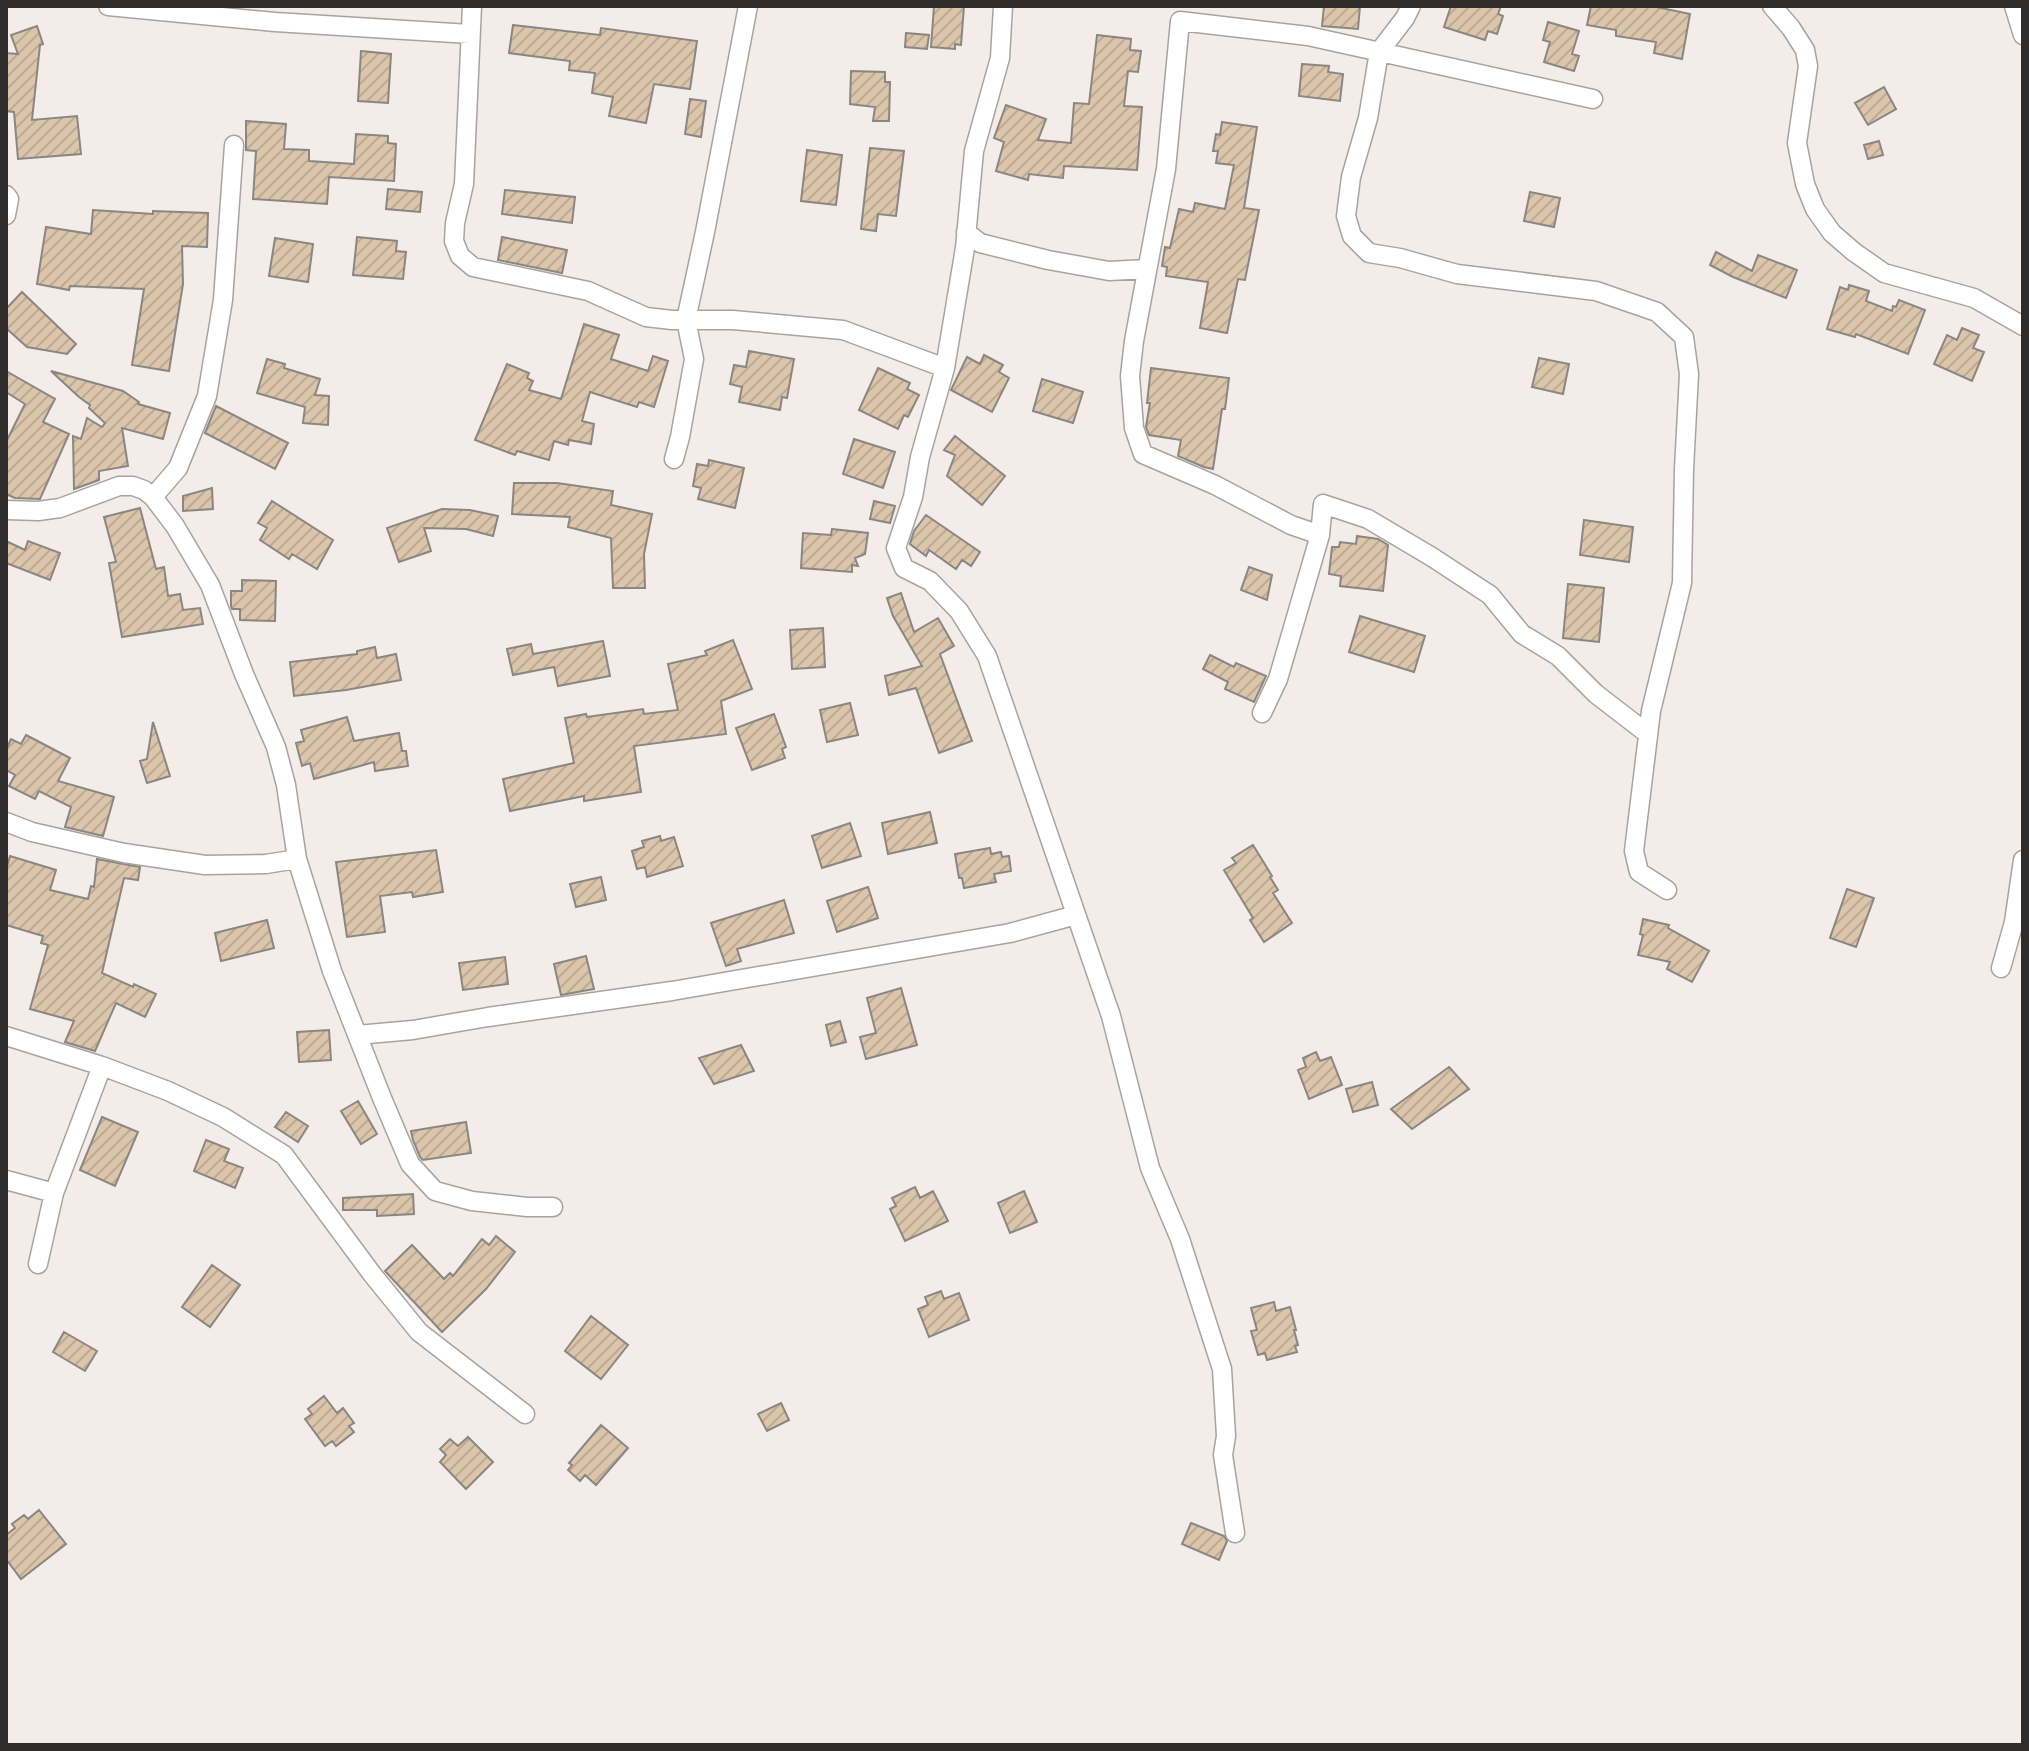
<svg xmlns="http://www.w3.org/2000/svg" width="2029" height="1751" font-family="'IBM Plex Sans',sans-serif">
<defs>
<pattern id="building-hatch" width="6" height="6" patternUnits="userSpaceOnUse" patternTransform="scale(2)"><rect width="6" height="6" fill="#dcc6ab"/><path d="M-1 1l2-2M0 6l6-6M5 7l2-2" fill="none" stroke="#bdaa93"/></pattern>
</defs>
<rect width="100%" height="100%" fill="#f3ece9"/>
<path fill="url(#building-hatch)" stroke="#8a8681" stroke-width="2" d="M 934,6 L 964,6 L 961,45 L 955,44 L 955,49 L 931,47 Z
M 1324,6 L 1360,6 L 1358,29 L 1322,26 Z
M 1451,6 L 1501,6 L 1498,14 L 1503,16 L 1497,34 L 1488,31 L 1485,40 L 1444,27 Z
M 1591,6 L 1652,6 L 1690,14 L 1682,59 L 1654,53 L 1656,42 L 1616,36 L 1616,30 L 1587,25 Z
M 1548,22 L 1579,31 L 1572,54 L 1579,56 L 1574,71 L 1544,62 L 1550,42 L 1543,40 Z
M 513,25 L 600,35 L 601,28 L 697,41 L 690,89 L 654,84 L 646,123 L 609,116 L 613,97 L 592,93 L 595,73 L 569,70 L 570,61 L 509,53 Z
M 37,26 L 43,44 L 40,45 L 32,120 L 77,116 L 81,154 L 18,159 L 14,112 L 6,111 L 6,53 L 18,54 L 11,35 Z
M 906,33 L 929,35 L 927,49 L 905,47 Z
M 1097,35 L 1131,39 L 1130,50 L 1141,51 L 1138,72 L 1128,71 L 1124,106 L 1142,107 L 1137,170 L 1064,166 L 1063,178 L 1029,174 L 1028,180 L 996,171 L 1004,142 L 994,138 L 1006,105 L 1046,119 L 1038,140 L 1071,143 L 1074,103 L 1089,104 Z
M 361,51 L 391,54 L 388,103 L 358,101 Z
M 1302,64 L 1329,66 L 1328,72 L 1343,74 L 1340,101 L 1299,96 Z
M 851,71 L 885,72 L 885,82 L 890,82 L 889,121 L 873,121 L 875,107 L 850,104 Z
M 1884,87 L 1896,109 L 1868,125 L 1855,103 Z
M 690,99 L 706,101 L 701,137 L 685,134 Z
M 246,121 L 286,124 L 284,149 L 309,150 L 309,161 L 354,164 L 356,134 L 388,136 L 388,143 L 396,144 L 394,181 L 329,177 L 327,204 L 253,199 L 256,151 L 246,150 Z
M 1222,122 L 1257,127 L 1244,208 L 1259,210 L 1245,280 L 1238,279 L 1227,333 L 1200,328 L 1208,282 L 1166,276 L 1167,267 L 1162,266 L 1165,247 L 1170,248 L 1179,209 L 1193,212 L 1195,203 L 1225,209 L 1234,165 L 1216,163 L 1218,151 L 1213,151 L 1216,134 L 1220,135 Z
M 1879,141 L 1883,155 L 1868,159 L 1864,145 Z
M 870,148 L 904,151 L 896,216 L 878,214 L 876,231 L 861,229 Z
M 807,150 L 842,155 L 836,205 L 801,201 Z
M 388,189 L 422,192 L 420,212 L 386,209 Z
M 505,190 L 575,197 L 572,223 L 502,214 Z
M 1530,192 L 1560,198 L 1554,227 L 1524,221 Z
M 93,210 L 153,214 L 153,211 L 208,213 L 207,247 L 182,246 L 183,284 L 169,371 L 132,365 L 144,289 L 70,286 L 69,290 L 37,284 L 46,227 L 91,234 Z
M 357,237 L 397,241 L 396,251 L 406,252 L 403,279 L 353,275 Z
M 502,237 L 567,250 L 562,273 L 498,260 Z
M 275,238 L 313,244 L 308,282 L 269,276 Z
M 1716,252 L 1752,271 L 1758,255 L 1797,270 L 1786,298 L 1733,277 L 1710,265 Z
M 1849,285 L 1869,291 L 1866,301 L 1892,311 L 1893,306 L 1896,307 L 1899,300 L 1925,310 L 1908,354 L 1856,334 L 1855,337 L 1827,329 L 1840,287 L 1848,290 Z
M 22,292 L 76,344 L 67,354 L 27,347 L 6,328 L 6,309 Z
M 584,324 L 619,335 L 611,359 L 648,371 L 653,356 L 668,361 L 654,407 L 639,402 L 637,407 L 590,392 L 582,421 L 594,424 L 591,444 L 569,440 L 568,445 L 554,441 L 549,460 L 517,451 L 515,455 L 475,440 L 507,364 L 529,373 L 527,378 L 533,381 L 529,390 L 561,399 Z
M 1962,328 L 1979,335 L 1973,348 L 1984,352 L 1972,381 L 1934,364 L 1947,335 L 1957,340 Z
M 749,351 L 794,359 L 787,398 L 782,397 L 780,410 L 739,402 L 742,387 L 730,384 L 734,365 L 746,367 Z
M 984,355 L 1003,365 L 999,372 L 1009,378 L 992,412 L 951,390 L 967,357 L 980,364 Z
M 1539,358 L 1569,364 L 1563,394 L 1532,387 Z
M 267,359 L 285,364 L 284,368 L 320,379 L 315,395 L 329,396 L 328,425 L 303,423 L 305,407 L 257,393 Z
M 878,368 L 910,383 L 907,389 L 919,395 L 908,417 L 904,415 L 898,429 L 859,410 Z
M 1151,368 L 1229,378 L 1225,409 L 1222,409 L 1213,469 L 1204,467 L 1178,456 L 1181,440 L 1149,435 L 1146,427 L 1150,403 L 1147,403 Z
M 6,371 L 55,399 L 43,422 L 69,434 L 40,499 L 15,498 L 6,494 L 6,442 L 25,404 L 6,392 Z
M 51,371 L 123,391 L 139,402 L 138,404 L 170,413 L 163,439 L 122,428 L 128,466 L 99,471 L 99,480 L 74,489 L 73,436 L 81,439 L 87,418 L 102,427 L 105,423 L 89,408 L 90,405 L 79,397 Z
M 1042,379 L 1083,392 L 1073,423 L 1033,411 Z
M 216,406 L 288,443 L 275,469 L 205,433 Z
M 955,436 L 1005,476 L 982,505 L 947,476 L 955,455 L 944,450 Z
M 854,439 L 895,452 L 883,488 L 843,474 Z
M 709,460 L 744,468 L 735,508 L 698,499 L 701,488 L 693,486 L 697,464 L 708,466 Z
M 514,483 L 557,483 L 613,491 L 611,505 L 652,514 L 644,554 L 645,588 L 613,588 L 611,538 L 568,527 L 570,517 L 512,514 Z
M 212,488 L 213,509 L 183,511 L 183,496 Z
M 272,501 L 333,540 L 317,569 L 292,554 L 289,559 L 260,540 L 267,528 L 258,523 Z
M 874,501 L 895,506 L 890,523 L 870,519 Z
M 140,508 L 156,569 L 164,567 L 168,596 L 180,594 L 183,610 L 200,608 L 203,624 L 122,637 L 109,563 L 116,562 L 104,517 Z
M 442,509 L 470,510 L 498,516 L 493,536 L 466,529 L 424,528 L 431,551 L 399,562 L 387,528 Z
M 926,515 L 980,552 L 971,566 L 962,560 L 956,569 L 929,550 L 926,556 L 910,544 L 914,531 Z
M 1584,520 L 1633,527 L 1629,562 L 1580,555 Z
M 832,529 L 868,533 L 865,554 L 855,558 L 858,566 L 852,565 L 852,572 L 801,568 L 803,533 L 831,535 Z
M 1357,536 L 1378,539 L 1388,545 L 1383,591 L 1340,586 L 1341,576 L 1329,574 L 1332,547 L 1339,547 L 1340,542 L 1356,544 Z
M 6,541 L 25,550 L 28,541 L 60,553 L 50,580 L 6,563 Z
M 1249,567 L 1272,575 L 1267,600 L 1241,590 Z
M 242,580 L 276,581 L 275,621 L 240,620 L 240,609 L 232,609 L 231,606 L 231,591 L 242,591 Z
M 1568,584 L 1604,588 L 1599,642 L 1563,638 Z
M 901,593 L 914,632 L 938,618 L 954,646 L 940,654 L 972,741 L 939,753 L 916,688 L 889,695 L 885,676 L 922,666 L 893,616 L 887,598 Z
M 1360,616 L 1425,636 L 1414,672 L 1349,652 Z
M 823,628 L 825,667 L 792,669 L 790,630 Z
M 733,640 L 752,689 L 721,701 L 726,734 L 634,746 L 641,792 L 584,801 L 584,796 L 510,811 L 503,779 L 574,763 L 565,718 L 586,714 L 587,717 L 643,709 L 644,714 L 678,710 L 668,664 L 707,655 L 705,651 Z
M 603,641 L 610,676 L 558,686 L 554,667 L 513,675 L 507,649 L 531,644 L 533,654 Z
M 375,647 L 377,658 L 396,654 L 401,680 L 346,690 L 294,696 L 290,662 L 357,654 L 357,651 Z
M 1210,655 L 1234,667 L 1236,663 L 1266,676 L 1254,702 L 1225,689 L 1228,682 L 1203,669 Z
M 850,703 L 858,735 L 827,742 L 820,710 Z
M 774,714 L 786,747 L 782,749 L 785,758 L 752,770 L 736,728 Z
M 347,717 L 354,741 L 399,733 L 402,751 L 406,751 L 408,766 L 375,771 L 374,762 L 314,779 L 310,763 L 302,766 L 296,743 L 304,741 L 301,730 Z
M 153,722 L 170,776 L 147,783 L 140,761 L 147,759 Z
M 26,735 L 70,758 L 58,781 L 114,797 L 103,836 L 65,827 L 71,807 L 39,791 L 35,799 L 9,786 L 15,775 L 6,770 L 6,750 L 11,739 L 21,744 Z
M 930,812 L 937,843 L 888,854 L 882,823 Z
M 850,823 L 861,856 L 822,868 L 812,836 Z
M 660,836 L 661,841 L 674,837 L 683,866 L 647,877 L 645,867 L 637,869 L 632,851 L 644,847 L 642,841 Z
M 1253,845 L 1272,876 L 1270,877 L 1278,890 L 1273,893 L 1292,923 L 1264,942 L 1250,920 L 1253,918 L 1224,870 L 1236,863 L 1232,858 Z
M 990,848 L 991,854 L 1001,852 L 1002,857 L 1009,856 L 1011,871 L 994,874 L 996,882 L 964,888 L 962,878 L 959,878 L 955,854 Z
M 436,850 L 443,892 L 413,897 L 412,892 L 380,896 L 385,932 L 347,937 L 336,862 Z
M 10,856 L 56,870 L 50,890 L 88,899 L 91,886 L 94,887 L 97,859 L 140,867 L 138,880 L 124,878 L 102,973 L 133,987 L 134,984 L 156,994 L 145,1017 L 116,1003 L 95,1051 L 65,1042 L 74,1021 L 30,1009 L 48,945 L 41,943 L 43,936 L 6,925 L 6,870 Z
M 601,877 L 606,900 L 576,907 L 570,884 Z
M 868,887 L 878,918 L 837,932 L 827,901 Z
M 1847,889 L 1874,898 L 1856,947 L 1830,938 Z
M 784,900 L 794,933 L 737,949 L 741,961 L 726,966 L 711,923 Z
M 1643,919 L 1669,925 L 1668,928 L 1709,951 L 1692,982 L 1667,969 L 1670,962 L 1638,955 L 1643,935 L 1640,934 Z
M 267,920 L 274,948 L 221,961 L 215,933 Z
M 586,956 L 594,989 L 561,995 L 554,964 Z
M 505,957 L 508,984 L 463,990 L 459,963 Z
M 901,988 L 917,1045 L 866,1059 L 860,1037 L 876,1033 L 867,998 Z
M 840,1021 L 846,1042 L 831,1046 L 826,1025 Z
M 329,1030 L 331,1060 L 299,1062 L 297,1032 Z
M 741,1045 L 754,1071 L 714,1084 L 699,1058 Z
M 1316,1052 L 1320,1061 L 1331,1057 L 1342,1085 L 1309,1099 L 1298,1070 L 1306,1067 L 1303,1058 Z
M 1449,1067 L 1469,1089 L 1412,1129 L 1391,1109 Z
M 1372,1082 L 1378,1105 L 1353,1112 L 1346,1089 Z
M 358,1101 L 377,1134 L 361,1144 L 341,1111 Z
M 286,1112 L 308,1126 L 298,1142 L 275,1127 Z
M 102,1117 L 138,1132 L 115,1186 L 80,1170 Z
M 466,1122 L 471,1153 L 423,1160 L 420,1157 L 413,1140 L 411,1131 Z
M 206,1140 L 229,1149 L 224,1161 L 243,1168 L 235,1188 L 194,1171 Z
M 915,1187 L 920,1198 L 933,1191 L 948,1221 L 905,1241 L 890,1209 L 896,1206 L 892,1198 Z
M 1024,1191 L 1037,1222 L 1010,1233 L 998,1203 Z
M 413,1194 L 414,1214 L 377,1216 L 377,1210 L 343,1210 L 343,1198 Z
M 496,1236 L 515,1252 L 486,1289 L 442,1332 L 385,1271 L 412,1245 L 444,1279 L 450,1273 L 453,1276 L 482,1239 L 489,1245 Z
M 212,1265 L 240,1285 L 210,1327 L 182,1307 Z
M 941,1291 L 944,1299 L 959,1293 L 969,1320 L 929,1337 L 918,1309 L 928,1305 L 925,1297 Z
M 1274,1302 L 1276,1311 L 1290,1307 L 1296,1330 L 1294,1330 L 1298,1345 L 1295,1346 L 1297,1352 L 1267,1360 L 1265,1353 L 1258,1355 L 1251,1331 L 1257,1330 L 1251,1308 Z
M 591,1316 L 628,1345 L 601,1379 L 565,1351 Z
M 64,1332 L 97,1351 L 85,1371 L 53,1352 Z
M 324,1396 L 337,1413 L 343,1408 L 354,1423 L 349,1426 L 354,1432 L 336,1446 L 332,1441 L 325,1446 L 305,1419 L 312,1414 L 308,1409 Z
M 781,1403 L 789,1420 L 767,1431 L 758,1414 Z
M 601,1425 L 628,1448 L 596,1485 L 585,1475 L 580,1481 L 568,1470 L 572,1465 L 569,1463 Z
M 468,1437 L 493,1462 L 466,1489 L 440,1462 L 446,1455 L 440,1449 L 450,1439 L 458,1446 Z
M 39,1510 L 66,1544 L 21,1579 L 6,1559 L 6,1535 L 15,1528 L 12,1524 L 24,1515 L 28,1519 Z
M 1191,1523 L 1224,1536 L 1227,1541 L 1219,1560 L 1182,1544 Z"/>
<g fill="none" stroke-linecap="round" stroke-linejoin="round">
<defs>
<path id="minor" d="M 108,6 L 275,22 L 470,34
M 472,6 L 464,184 L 455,223 L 454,241 L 460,256 L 473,267 L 588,291 L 646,317 L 672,320 L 733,320 L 843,330 L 945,368
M 1003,6 L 1000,58 L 974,151 L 965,248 L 945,368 L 920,457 L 913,497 L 896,548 L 904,568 L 930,581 L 959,611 L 987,656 L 1111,1016 L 1150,1168 L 1180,1239 L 1222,1369 L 1226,1436 L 1223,1455 L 1235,1533
M 1411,6 L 1405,18 L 1379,52 L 1368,118 L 1351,177 L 1346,216 L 1352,236 L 1369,253 L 1400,258 L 1457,274 L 1596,291 L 1657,312 L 1684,337 L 1689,374 L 1684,469 L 1682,583 L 1651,711 L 1634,851 L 1639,872 L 1667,890
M 1772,6 L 1791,28 L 1805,50 L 1808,66 L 1797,143 L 1805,184 L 1815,209 L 1832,233 L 1854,252 L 1884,273 L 1974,298 L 2023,326
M 2014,6 L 2023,35
M 6,195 L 9,199 L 6,215
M 966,232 L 980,243 L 1048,260 L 1109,271 L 1147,269
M 674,459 L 680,437 L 694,359 L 686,320 L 705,232 L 748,6
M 153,497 L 178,468 L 207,396 L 223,300 L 234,145
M 6,510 L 38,511 L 60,508 L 119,486 L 133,486 L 144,490 L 153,497 L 175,526 L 210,585 L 244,674 L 276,747 L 286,785 L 297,859 L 332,971 L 382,1098 L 410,1164 L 435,1191 L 472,1201 L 527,1207 L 553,1207
M 1320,535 L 1323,504 L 1368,519 L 1432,557 L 1490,595 L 1522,634 L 1558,656 L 1596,694 L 1648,734
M 1262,713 L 1278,679 L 1320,535 L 1291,525 L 1215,485 L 1143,454 L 1134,428 L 1130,376 L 1134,341 L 1166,169 L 1180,21 L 1308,36 L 1593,99
M 6,822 L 32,832 L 124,853 L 205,865 L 266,864 L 297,859
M 2001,968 L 2014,922 L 2023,860
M 357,1035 L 413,1030 L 488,1017 L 672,991 L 1010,933 L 1076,915
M 6,1036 L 102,1066 L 168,1091 L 223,1117 L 284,1155 L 372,1274 L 419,1332 L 525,1414
M 6,1180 L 54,1193
M 38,1264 L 54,1193 L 102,1066"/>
</defs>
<use href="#minor" stroke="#a9a3a0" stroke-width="21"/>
<use href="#minor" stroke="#fff" stroke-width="18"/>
</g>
<rect width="2029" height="1751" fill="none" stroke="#2f2d2c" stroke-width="16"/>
</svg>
